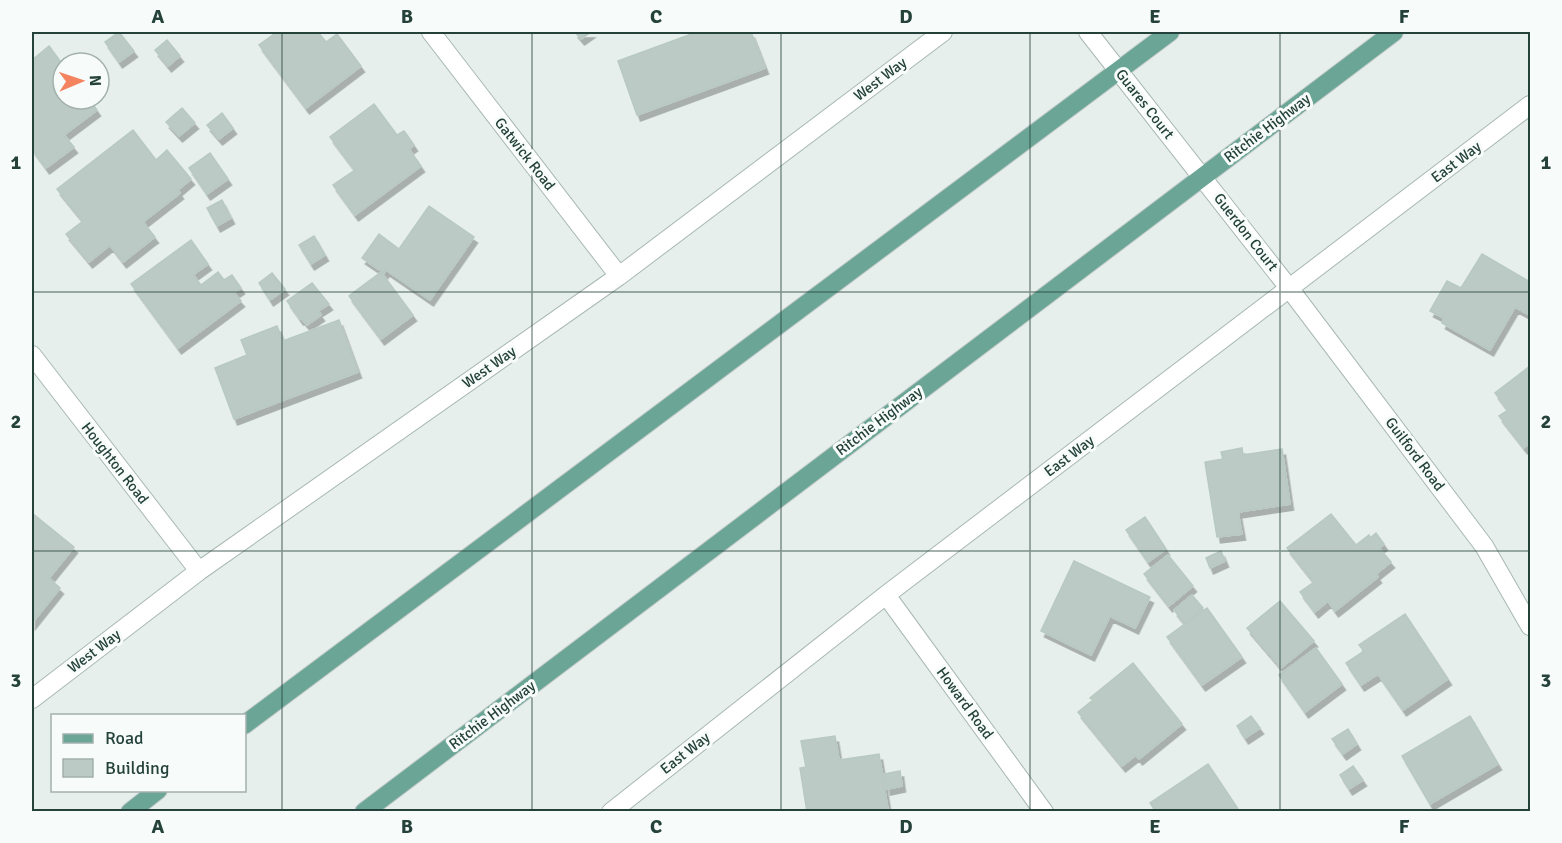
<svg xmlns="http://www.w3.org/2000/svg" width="1562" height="843" font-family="Signika,sans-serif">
<defs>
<filter id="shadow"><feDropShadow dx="3.5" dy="6" stdDeviation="0" flood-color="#0004"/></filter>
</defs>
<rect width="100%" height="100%" fill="#e6efeb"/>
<path fill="#bbcac4" stroke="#b8c9c2" stroke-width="1.5" filter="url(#shadow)" d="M 119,32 L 134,51 L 119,62 L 105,42 Z
M 277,32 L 318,32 L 326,42 L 337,34 L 361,66 L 306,108 L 259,45 Z
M 575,32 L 591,32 L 581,39 Z
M 697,32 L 751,32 L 765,68 L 637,115 L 618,61 Z
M 167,40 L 180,56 L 168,66 L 155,50 Z
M 49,46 L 63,65 L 63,99 L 89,99 L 97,110 L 64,135 L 74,147 L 46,168 L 32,149 L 32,60 Z
M 374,104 L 397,135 L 404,131 L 407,135 L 414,145 L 409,149 L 421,166 L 355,215 L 333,185 L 355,170 L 330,137 Z
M 182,108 L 195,123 L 179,136 L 166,122 Z
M 222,113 L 233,128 L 219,139 L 207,125 Z
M 133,130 L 156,160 L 167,150 L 191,179 L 178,190 L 180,193 L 143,222 L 155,237 L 151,240 L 123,262 L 110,245 L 89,262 L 66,234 L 83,221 L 57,189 Z
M 210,153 L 228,179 L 207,194 L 189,168 Z
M 222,200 L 231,218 L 217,226 L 207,208 Z
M 429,206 L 474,237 L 430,300 L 386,270 L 384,273 L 362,258 L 379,234 L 399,249 Z
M 314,236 L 325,255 L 311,264 L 299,245 Z
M 191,240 L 208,264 L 193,275 L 201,285 L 218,272 L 224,280 L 232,275 L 241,288 L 234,293 L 241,301 L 178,348 L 131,284 Z
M 1482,254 L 1530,282 L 1529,313 L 1528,314 L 1515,307 L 1490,350 L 1442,323 L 1444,318 L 1430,311 L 1447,281 L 1461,288 Z
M 381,272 L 413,315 L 381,339 L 349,296 Z
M 272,273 L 285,289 L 270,300 L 259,283 Z
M 312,283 L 329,304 L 318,311 L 321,315 L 307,325 L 301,318 L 300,319 L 287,301 Z
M 339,320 L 358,372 L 234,419 L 215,368 L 247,355 L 241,340 L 277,326 L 283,341 Z
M 1530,366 L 1530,443 L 1524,448 L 1499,416 L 1508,410 L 1495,393 Z
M 1242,448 L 1243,455 L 1282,449 L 1290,504 L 1238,512 L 1242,534 L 1217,537 L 1205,462 L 1223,459 L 1221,452 Z
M 32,513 L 74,547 L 49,578 L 60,588 L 32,623 Z
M 1331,514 L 1356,545 L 1369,535 L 1370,538 L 1376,533 L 1384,544 L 1379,548 L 1391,562 L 1376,574 L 1378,577 L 1335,611 L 1328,601 L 1315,612 L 1300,592 L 1314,582 L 1287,548 Z
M 1145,517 L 1166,549 L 1148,562 L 1126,530 Z
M 1221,551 L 1225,561 L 1210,568 L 1206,558 Z
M 1168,555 L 1193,586 L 1169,606 L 1144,574 Z
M 1074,561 L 1150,597 L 1135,628 L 1110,616 L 1091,655 L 1041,631 Z
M 1192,595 L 1203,608 L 1185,624 L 1174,610 Z
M 1280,601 L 1314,641 L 1281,668 L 1247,628 Z
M 1207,608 L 1242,657 L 1202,685 L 1167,637 Z
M 1405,614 L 1448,679 L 1403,710 L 1378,674 L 1361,685 L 1346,663 L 1364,651 L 1359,645 Z
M 1316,648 L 1342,684 L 1305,712 L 1279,675 Z
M 1133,663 L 1182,724 L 1139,759 L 1136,755 L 1122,766 L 1078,712 L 1093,700 L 1090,698 Z
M 1251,716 L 1260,728 L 1245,738 L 1237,726 Z
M 1470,716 L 1498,764 L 1430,804 L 1402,756 Z
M 1348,729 L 1357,744 L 1343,754 L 1332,739 Z
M 835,736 L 839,760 L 879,754 L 888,810 L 807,812 L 800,768 L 806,767 L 801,741 Z
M 1208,764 L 1240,812 L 1156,812 L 1150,803 Z
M 1353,766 L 1363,780 L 1349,789 L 1340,775 Z
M 900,771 L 902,786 L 887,789 L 884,774 Z"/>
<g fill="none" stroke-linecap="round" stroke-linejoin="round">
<defs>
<path id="street" d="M 431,32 L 619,276
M 1088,32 L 1289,288 L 1484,546 L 1530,626
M 32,355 L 199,571
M 886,595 L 1044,812
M 32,699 L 199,571 L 619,276 L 943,32
M 611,812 L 886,595 L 1530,105"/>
<path id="primary" d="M 244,725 L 1170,32
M 130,812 L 158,790
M 364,812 L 1394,32"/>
</defs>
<use href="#street" stroke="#a8b8b2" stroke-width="20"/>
<use href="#primary" stroke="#c2cac8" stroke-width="20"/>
<use href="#street" stroke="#fff" stroke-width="18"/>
<use href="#primary" stroke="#6aa596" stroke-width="18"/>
</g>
<path fill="none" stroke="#24423a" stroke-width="1.5" stroke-opacity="0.55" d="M 282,32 L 282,812M 532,32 L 532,812M 781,32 L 781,812M 1030,32 L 1030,812M 1280,32 L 1280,812M 32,292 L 1530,292M 32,551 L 1530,551"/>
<g text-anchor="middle" stroke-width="6" stroke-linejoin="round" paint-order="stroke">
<g font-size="15" fill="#24423a" stroke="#f7fbf9">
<text transform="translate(880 79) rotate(-37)" y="5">West Way</text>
<text transform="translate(1145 104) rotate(52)" y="5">Guares Court</text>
<text transform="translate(1267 128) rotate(-37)" y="5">Ritchie Highway</text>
<text transform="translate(525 154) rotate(52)" y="5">Gatwick Road</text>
<text transform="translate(1456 162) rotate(-37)" y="5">East Way</text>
<text transform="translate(1246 232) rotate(52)" y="5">Guerdon Court</text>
<text transform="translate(489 367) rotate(-35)" y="5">West Way</text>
<text transform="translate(879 421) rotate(-37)" y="5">Ritchie Highway</text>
<text transform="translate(1415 454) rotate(53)" y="5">Guilford Road</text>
<text transform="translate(1069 456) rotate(-37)" y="5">East Way</text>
<text transform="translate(115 463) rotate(52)" y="5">Houghton Road</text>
<text transform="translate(94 651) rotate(-37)" y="5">West Way</text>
<text transform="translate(965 703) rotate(54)" y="5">Howard Road</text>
<text transform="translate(492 715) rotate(-37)" y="5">Ritchie Highway</text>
<text transform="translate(685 753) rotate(-38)" y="5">East Way</text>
</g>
</g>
<rect width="1562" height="843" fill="none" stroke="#f7fbf9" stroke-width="66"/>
<rect x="51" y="714" width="195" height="78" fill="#f7fbf9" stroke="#a3b1ad" stroke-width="1.5"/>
<rect x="63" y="734" width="30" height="9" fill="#6aa596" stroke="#a3b1ad" stroke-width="1.5"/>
<text x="105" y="744" font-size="18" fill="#24423a">Road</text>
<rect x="63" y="759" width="30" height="18" fill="#bbcac4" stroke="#a3b1ad" stroke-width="1.5"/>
<text x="105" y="774" font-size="18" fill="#24423a">Building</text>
<g transform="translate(81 81) rotate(88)"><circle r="28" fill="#f7fbf9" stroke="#a3b1ad" stroke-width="1.5"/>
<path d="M0-4.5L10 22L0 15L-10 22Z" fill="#f4845f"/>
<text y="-9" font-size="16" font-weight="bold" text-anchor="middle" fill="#24423a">N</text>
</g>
<rect x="33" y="33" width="1496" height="777" fill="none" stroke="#24423a" stroke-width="2"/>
<g font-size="20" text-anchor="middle" font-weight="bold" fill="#24423a">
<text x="158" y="23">A</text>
<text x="407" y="23">B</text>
<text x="656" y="23">C</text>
<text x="906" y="23">D</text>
<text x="1155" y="23">E</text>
<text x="1404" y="23">F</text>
<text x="16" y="169">1</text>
<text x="1546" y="169">1</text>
<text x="16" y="428">2</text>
<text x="1546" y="428">2</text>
<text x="16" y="687">3</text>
<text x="1546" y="687">3</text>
<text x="158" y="833">A</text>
<text x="407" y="833">B</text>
<text x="656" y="833">C</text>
<text x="906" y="833">D</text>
<text x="1155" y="833">E</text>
<text x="1404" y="833">F</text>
</g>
</svg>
